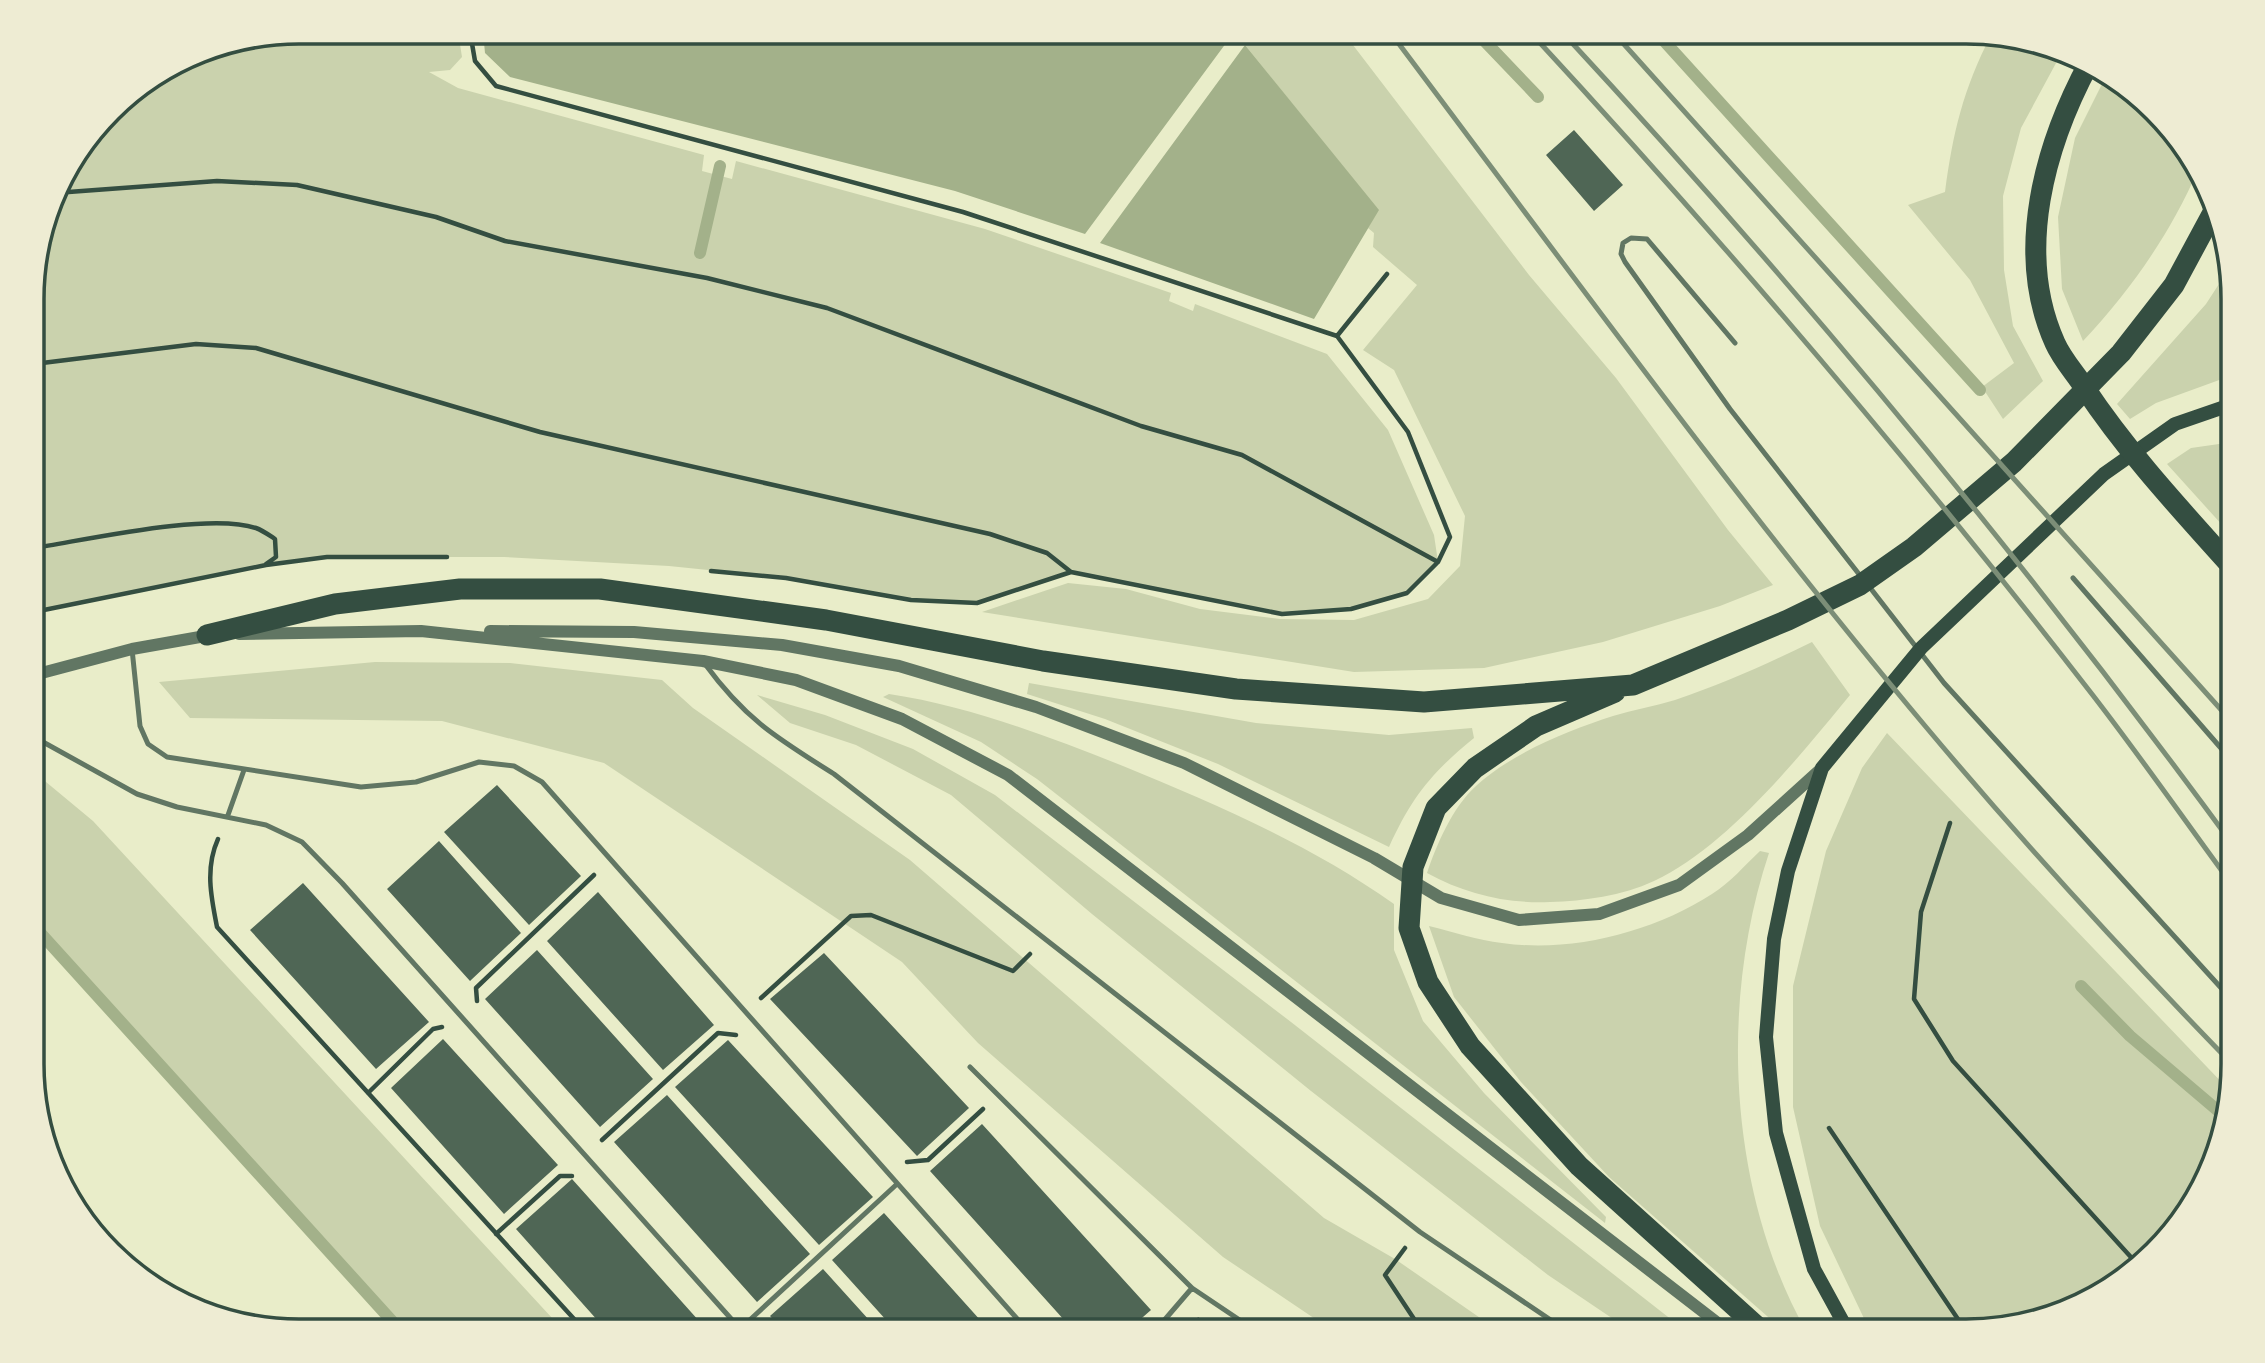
<svg xmlns="http://www.w3.org/2000/svg" width="2265" height="1363" font-family="'Archivo Narrow',sans-serif">
<rect width="100%" height="100%" fill="#e9edc9"/>
<path fill="#cad2ad" d="M 299,32 L 458,32 L 462,57 L 450,70 L 429,72 L 458,88 L 704,155 L 702,171 L 732,179 L 736,161 L 985,229 L 1171,293 L 1169,301 L 1193,311 L 1195,304 L 1327,354 L 1388,430 L 1434,535 L 1438,562 L 1407,593 L 1351,609 L 1282,614 L 1072,572 L 977,603 L 911,600 L 786,578 L 669,566 L 504,557 L 327,557 L 183,580 L 34,612 L 34,265 L 59,180 L 122,98 L 197,52 Z
M 1228,32 L 1343,32 L 1529,275 L 1616,378 L 1728,530 L 1773,585 L 1720,606 L 1603,642 L 1484,668 L 1354,672 L 982,612 L 1068,583 L 1126,589 L 1200,609 L 1280,619 L 1354,620 L 1428,599 L 1460,566 L 1465,516 L 1394,370 L 1363,350 L 1417,285 L 1373,247 L 1374,233 L 1368,228 L 1378,210 L 1245,45 Z
M 1991,35 L 2036,41 L 2062,52 L 2021,128 L 2003,196 L 2004,270 L 2013,326 L 2043,381 L 2003,419 L 1982,387 L 2014,363 L 1970,280 L 1908,205 L 1945,192 C 1953,132 1963,90 1991,35 Z
M 2107,74 L 2189,151 L 2198,170 C 2170,234 2131,290 2083,341 L 2062,289 L 2058,217 L 2075,138 Z
M 2230,267 L 2233,281 L 2233,375 L 2156,403 L 2130,419 L 2117,404 L 2206,304 Z
M 2233,442 L 2233,537 L 2167,464 L 2191,448 Z
M 1812,642 L 1850,695 C 1799,757 1727,847 1654,881 C 1622,896 1584,901 1550,902 C 1507,904 1465,894 1427,873 C 1437,844 1452,808 1476,786 C 1512,753 1567,731 1613,716 C 1633,710 1655,706 1675,700 C 1723,684 1767,664 1812,642 Z
M 375,662 L 510,663 L 662,680 L 693,708 L 910,860 L 1324,1218 L 1395,1259 L 1499,1331 L 1333,1331 L 1223,1257 L 978,1043 L 902,962 L 604,763 L 442,721 L 190,718 L 159,682 Z
M 1029,683 L 1256,723 L 1389,735 L 1472,728 L 1474,738 C 1431,773 1412,797 1389,847 L 1218,764 L 1105,719 L 1027,694 Z
M 889,694 C 969,706 1047,736 1123,766 C 1216,804 1311,845 1394,904 L 1394,950 L 1423,1021 L 1484,1093 L 1606,1217 L 1605,1223 L 1037,779 L 981,742 L 883,697 Z
M 757,695 L 825,715 L 913,749 L 995,795 L 1291,1022 L 1686,1331 L 1631,1331 L 1548,1275 L 1311,1091 L 1092,914 L 951,795 L 856,745 L 790,723 Z
M 1887,733 L 2230,1091 L 2197,1198 L 2155,1253 L 2100,1295 L 1983,1331 L 1870,1331 L 1820,1226 L 1793,1107 L 1793,986 L 1826,851 L 1862,768 Z
M 34,772 L 93,821 L 564,1331 L 401,1331 L 34,926 Z
M 1760,851 L 1769,853 C 1719,1003 1728,1192 1806,1331 L 1784,1331 L 1609,1177 L 1521,1082 L 1454,997 L 1429,926 C 1453,932 1478,940 1502,943 C 1572,953 1653,932 1712,894 C 1730,883 1745,865 1760,851 Z"/>
<path fill="#a3b18a" d="M 483,32 L 1228,32 L 1232,35 L 1085,234 L 955,191 L 510,77 L 485,53 Z
M 1245,45 L 1379,210 L 1314,319 L 1100,243 Z"/>
<g fill="none" stroke-linecap="round" stroke-linejoin="round">
<path stroke="#a3b18a" stroke-width="12" d="M 397,32 L 432,35
M 1476,32 L 1538,97
M 1656,32 L 1980,390
M 700,253 L 720,166
M 34,926 L 401,1331
M 2081,986 L 2130,1036 L 2223,1115"/>
</g>
<path fill="#4f6655" d="M 1574,130 L 1623,185 L 1594,211 L 1546,155 Z
M 497,785 L 581,876 L 529,925 L 444,832 Z
M 439,841 L 521,933 L 470,981 L 387,889 Z
M 303,883 L 429,1022 L 376,1069 L 250,930 Z
M 598,892 L 714,1025 L 663,1070 L 547,941 Z
M 537,950 L 653,1079 L 600,1127 L 485,999 Z
M 824,953 L 969,1108 L 917,1156 L 770,999 Z
M 443,1039 L 558,1165 L 504,1214 L 391,1088 Z
M 728,1040 L 873,1197 L 819,1245 L 675,1087 Z
M 667,1095 L 810,1254 L 757,1302 L 614,1142 Z
M 982,1124 L 1151,1310 L 1127,1331 L 1074,1331 L 930,1171 Z
M 572,1179 L 708,1331 L 607,1331 L 516,1229 Z
M 884,1213 L 990,1331 L 896,1331 L 832,1260 Z
M 823,1269 L 879,1331 L 784,1331 L 770,1316 Z
M 1198,1317 L 1219,1331 L 1189,1331 Z"/>
<g fill="none" stroke-linecap="round" stroke-linejoin="round">
<path stroke="#344e41" stroke-width="4.5" d="M 470,32 L 475,61 L 496,86 L 963,212 L 1337,336 L 1408,432 L 1450,537 L 1438,562
M 1337,336 L 1387,274
M 34,364 L 196,344 L 256,348 L 540,432 L 990,534 L 1047,553 L 1071,572 L 1282,614 L 1351,609 L 1407,593 L 1438,562 L 1242,455 L 1141,426 L 827,308 L 707,278 L 505,241 L 436,217 L 297,185 L 217,181 L 55,193
M 34,548 C 86,540 209,512 256,528 C 262,530 269,535 275,539 L 276,557 L 266,564
M 711,571 L 786,578 L 911,600 L 977,603 L 1071,572
M 34,612 L 266,565 L 327,557 L 447,557
M 1950,823 L 1921,912 L 1914,999 L 1953,1061 L 2139,1266
M 218,839 C 205,868 211,897 217,927 L 585,1331
M 761,998 L 851,916 L 871,915 L 1013,971 L 1030,954
M 477,1001 L 476,988 L 594,875
M 368,1093 L 433,1029 L 442,1027
M 1829,1128 L 1966,1331
M 602,1140 L 718,1033 L 736,1035
M 907,1162 L 928,1160 L 983,1109
M 496,1234 L 560,1176 L 572,1176
M 1405,1248 L 1385,1275 L 1422,1331"/>
<path stroke="#617663" stroke-width="5" d="M 1735,343 L 1647,239 L 1631,238 L 1623,243 L 1621,254 L 1625,262 L 1730,409 L 1862,578
M 2073,578 L 2233,762
M 1868,585 L 1944,683 L 2233,1001
M 132,649 L 140,726 L 148,744 L 167,757 L 361,787 L 416,782 L 479,762 L 514,766 L 542,782 L 1028,1331
M 705,664 C 746,720 777,738 834,774 L 1420,1232 L 1567,1331
M 34,737 L 137,794 L 177,807 L 266,825 L 302,842 L 342,883 L 742,1331
M 228,815 L 244,770
M 970,1067 L 1192,1288 L 1256,1331
M 740,1329 L 897,1184
M 1155,1331 L 1192,1288"/>
<path stroke="#617663" stroke-width="12" d="M 490,631 L 634,632 L 782,645 L 899,666 L 1036,707 L 1184,763 L 1374,858 L 1441,898 L 1519,920 L 1599,914 L 1679,885 L 1748,835 L 1822,768
M 239,634 L 421,631 L 703,661 L 796,680 L 902,719 L 1008,775 L 1728,1331
M 34,675 L 132,649 L 211,635"/>
<path stroke="#344e41" stroke-width="14" d="M 1848,1331 L 1814,1269 L 1776,1133 L 1766,1037 L 1774,939 L 1788,871 L 1822,768 L 1921,648 L 2104,474 L 2175,424 L 2233,404"/>
<path stroke="#344e41" stroke-width="21" d="M 2089,63 C 2045,145 2014,252 2055,343 C 2062,359 2075,373 2084,387 C 2127,452 2181,510 2233,568
M 207,635 L 335,604 L 460,589 L 600,589 L 826,620 L 1043,661 L 1236,689 L 1424,702 L 1633,685 L 1788,620 L 1860,585 L 1914,547 L 2014,462 L 2121,353 L 2174,285 L 2216,207
M 1615,692 L 1536,726 L 1475,768 L 1436,808 L 1413,867 L 1409,928 L 1428,982 L 1470,1046 L 1579,1166 L 1762,1331"/>
<path stroke="#7c8e77" stroke-width="5" d="M 1390,32 C 1566,266 1738,503 1926,727 C 2024,844 2127,956 2233,1065
M 1530,32 C 1724,242 1912,462 2088,689 C 2138,753 2185,821 2233,886
M 1562,32 C 1801,290 2025,561 2233,845
M 1613,32 L 2233,723"/>
</g>
<path d="M0 0H2265V1363H0ZM299 44H1966A255 255 0 0 1 2221 299V1064A255 255 0 0 1 1966 1319H299A255 255 0 0 1 44 1064V299A255 255 0 0 1 299 44Z" fill="#eeecd3" fill-rule="evenodd"/>
<path fill="none" stroke="#344e41" stroke-width="3.5" d="M299 44H1966A255 255 0 0 1 2221 299V1064A255 255 0 0 1 1966 1319H299A255 255 0 0 1 44 1064V299A255 255 0 0 1 299 44Z"/>
</svg>
